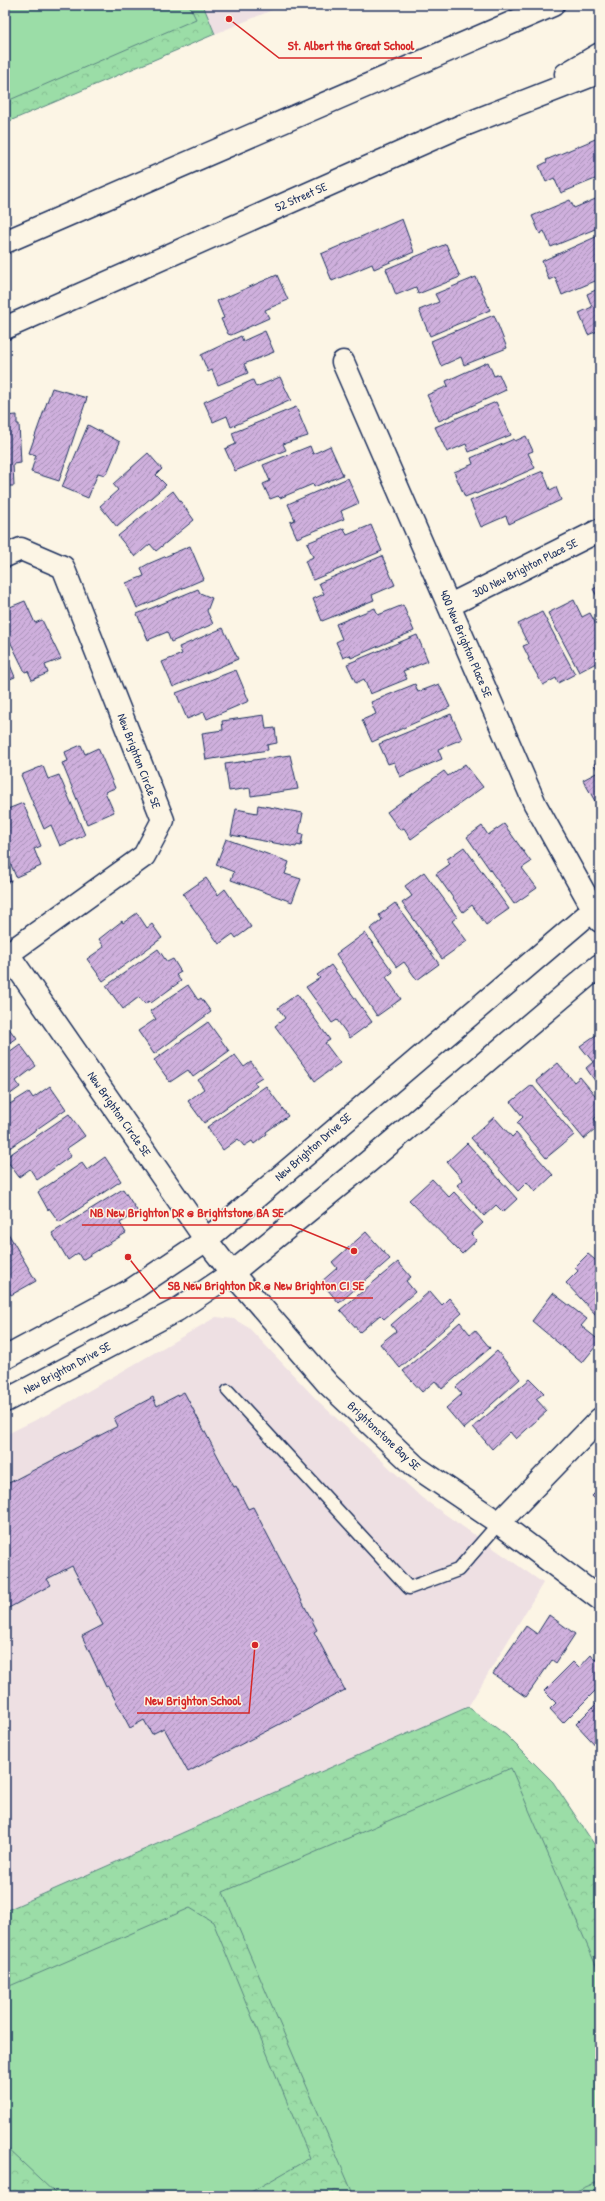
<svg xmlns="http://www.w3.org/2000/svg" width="605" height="2201" font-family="'Patrick Hand',sans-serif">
<defs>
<pattern id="forest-crowns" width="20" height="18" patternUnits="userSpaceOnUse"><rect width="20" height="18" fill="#9bdda7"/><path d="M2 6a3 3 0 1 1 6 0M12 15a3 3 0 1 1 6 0" fill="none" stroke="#85be92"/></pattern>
<pattern id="building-hatch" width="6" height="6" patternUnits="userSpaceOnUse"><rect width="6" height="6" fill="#cfb0dd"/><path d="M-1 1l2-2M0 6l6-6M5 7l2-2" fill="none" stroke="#a790b6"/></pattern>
</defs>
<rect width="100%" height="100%" fill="#fcf5e5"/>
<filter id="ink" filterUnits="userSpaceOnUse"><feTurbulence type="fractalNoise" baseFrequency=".025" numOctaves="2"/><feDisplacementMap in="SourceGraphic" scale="8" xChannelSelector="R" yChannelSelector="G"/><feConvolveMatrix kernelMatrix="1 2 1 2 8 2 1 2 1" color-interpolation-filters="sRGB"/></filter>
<g filter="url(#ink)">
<path fill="#eee0e3" d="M 203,5 L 284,5 L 215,34 Z
M 216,1317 L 234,1319 L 249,1328 L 318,1401 L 422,1498 L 543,1583 L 468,1707 L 5,1911 L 5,1435 L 52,1412 Z"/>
<path fill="url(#forest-crowns)" stroke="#5b8682" d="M 5,5 L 203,5 L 215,34 L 5,123 Z
M 468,1707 L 506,1735 L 553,1782 L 600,1853 L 600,2196 L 5,2196 L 5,1911 Z"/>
<path fill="#9bdda7" stroke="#5b8682" d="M 5,5 L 189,5 L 196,19 L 5,102 Z
M 511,1768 L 600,1975 L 600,2181 L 564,2196 L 354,2196 L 223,1892 Z
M 190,1908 L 213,1922 L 310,2158 L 244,2196 L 58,2196 L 5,2146 L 5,1988 Z"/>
<path fill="url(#building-hatch)" stroke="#1b2f5e" d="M 600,137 L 600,177 L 561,193 L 554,178 L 546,182 L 539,166 L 547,162 L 546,160 Z
M 598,198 L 600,227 L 551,247 L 544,231 L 540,234 L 532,216 L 570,200 L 574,208 Z
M 402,219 L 414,252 L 374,269 L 372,264 L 332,281 L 321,254 Z
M 600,235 L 600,279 L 562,295 L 555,277 L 549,280 L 542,261 Z
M 446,244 L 460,277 L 418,294 L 416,287 L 396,295 L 386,269 Z
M 277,275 L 288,300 L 265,310 L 269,318 L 231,335 L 228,334 L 221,319 L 224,318 L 217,301 Z
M 476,277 L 490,310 L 430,336 L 419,310 L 439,302 L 435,294 Z
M 600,288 L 600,330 L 588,335 L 579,313 L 592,307 L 587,294 Z
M 494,315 L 507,348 L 464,365 L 461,357 L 441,366 L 431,341 Z
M 265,331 L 274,352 L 244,364 L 248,373 L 218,385 L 212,370 L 208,372 L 201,355 L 241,336 L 243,341 Z
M 488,362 L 494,376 L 499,374 L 506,390 L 439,421 L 427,395 L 448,386 L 446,381 Z
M 280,377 L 291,400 L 231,427 L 227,416 L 213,422 L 204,402 L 253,380 L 256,387 Z
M 52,388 L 87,398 L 59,481 L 31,472 L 36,455 L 29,453 Z
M 496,402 L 511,435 L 469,452 L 466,444 L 447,452 L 435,427 Z
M 296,407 L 308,436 L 283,444 L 286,450 L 235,471 L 225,449 L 236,444 L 232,433 Z
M 17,415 L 17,424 L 19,424 L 21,463 L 13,464 L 14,486 L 5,486 L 5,416 Z
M 88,425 L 120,442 L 108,471 L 105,475 L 98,473 L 88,498 L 62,487 Z
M 526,436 L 533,451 L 528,453 L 535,468 L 476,494 L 475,493 L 465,497 L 454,472 L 473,464 L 471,458 L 514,439 L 515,441 Z
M 310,446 L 313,454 L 330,446 L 343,475 L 314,487 L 313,484 L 280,498 L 278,496 L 270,499 L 263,484 L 270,481 L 263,465 Z
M 148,453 L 162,469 L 156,475 L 166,485 L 117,527 L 100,506 L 118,490 L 113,484 Z
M 543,471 L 550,490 L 556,487 L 561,500 L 509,524 L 506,516 L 481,527 L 470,501 Z
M 348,478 L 359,503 L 341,511 L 344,519 L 297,538 L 290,522 L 295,520 L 288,504 Z
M 173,491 L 194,520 L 156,551 L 150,544 L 135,557 L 118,536 Z
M 371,525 L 382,551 L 313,580 L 305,561 L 313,557 L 307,543 L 344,528 L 347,535 Z
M 190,546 L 204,579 L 137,608 L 126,583 L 144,576 L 141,568 L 148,564 Z
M 382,556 L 395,585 L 372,595 L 374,600 L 322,621 L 313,599 L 324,594 L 319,583 Z
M 600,586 L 600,602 L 593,589 Z
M 198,589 L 200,593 L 212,598 L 207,611 L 213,624 L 171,642 L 167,632 L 148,640 L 137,614 Z
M 574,600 L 582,617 L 590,613 L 600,632 L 600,665 L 597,667 L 596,663 L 579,672 L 548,613 Z
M 25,601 L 35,623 L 42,620 L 61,659 L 45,665 L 48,673 L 32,680 L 28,671 L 25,672 L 5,631 L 5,609 Z
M 403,605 L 414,631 L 351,658 L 350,655 L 343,658 L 336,642 L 342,639 L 336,624 L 375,608 L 378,615 Z
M 600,610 L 600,620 L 596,612 Z
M 542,612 L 575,674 L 558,683 L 556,678 L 543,685 L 528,659 L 529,658 L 523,646 L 528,644 L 518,624 Z
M 223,628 L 238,659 L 173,687 L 162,662 L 182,654 L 179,647 Z
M 417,635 L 428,661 L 403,671 L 407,679 L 370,694 L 364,679 L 356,683 L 347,664 Z
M 5,653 L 15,677 L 5,681 Z
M 236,670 L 249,701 L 207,719 L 204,712 L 187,719 L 176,693 Z
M 415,684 L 418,692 L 439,684 L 450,707 L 372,742 L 362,720 L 376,714 L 371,702 Z
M 451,714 L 462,739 L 438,749 L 442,759 L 400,777 L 394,762 L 388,764 L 379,744 Z
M 264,715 L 266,729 L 275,728 L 277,743 L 267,745 L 268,750 L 206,760 L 202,733 L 223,730 L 222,721 Z
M 81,745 L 85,754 L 98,748 L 115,788 L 105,792 L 114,812 L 87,824 L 62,763 L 68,761 L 65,752 Z
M 290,755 L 298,789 L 251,796 L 250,788 L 229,791 L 225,764 Z
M 600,760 L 600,810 L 583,780 L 598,772 L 594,764 Z
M 465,764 L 483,787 L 411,839 L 404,828 L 400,830 L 387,812 L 444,771 L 448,776 Z
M 43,766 L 48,779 L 59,775 L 85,835 L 60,846 L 51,825 L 44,829 L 21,775 Z
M 23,803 L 41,846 L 34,849 L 41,866 L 16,877 L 5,850 L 5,810 Z
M 258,805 L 303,813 L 299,833 L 303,834 L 301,846 L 297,845 L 296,847 L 231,835 L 236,809 L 257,813 Z
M 504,824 L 531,862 L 522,868 L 537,888 L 514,904 L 467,837 L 482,826 L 488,835 Z
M 226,839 L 289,862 L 285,874 L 301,879 L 292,902 L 231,880 L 234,872 L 216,865 Z
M 464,847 L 509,909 L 486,925 L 472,905 L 463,912 L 436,874 L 450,864 L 447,859 Z
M 5,866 L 11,881 L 5,883 Z
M 424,872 L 457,917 L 452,921 L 467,941 L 442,959 L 402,903 L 412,896 L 405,886 Z
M 206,878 L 218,895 L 225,889 L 251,927 L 236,938 L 233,934 L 219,944 L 183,894 Z
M 395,903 L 439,964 L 417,980 L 404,962 L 397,967 L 370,929 L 382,920 L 379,915 Z
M 137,913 L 147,928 L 152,924 L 162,938 L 103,981 L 87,959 L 104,947 L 99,939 L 122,921 L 123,923 Z
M 365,933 L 393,972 L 386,977 L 401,999 L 377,1016 L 336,954 Z
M 158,949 L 167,962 L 173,959 L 181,972 L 176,975 L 181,981 L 151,1003 L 149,1001 L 145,1004 L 139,997 L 123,1009 L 106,986 Z
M 331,965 L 372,1022 L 350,1038 L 337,1020 L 332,1023 L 306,987 L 320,978 L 317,975 Z
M 188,985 L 198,1000 L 201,998 L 211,1012 L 154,1054 L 138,1031 L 156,1019 L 150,1011 Z
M 297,994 L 330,1040 L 325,1043 L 340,1063 L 315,1081 L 275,1026 L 285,1018 L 278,1008 Z
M 208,1022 L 229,1051 L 193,1077 L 188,1070 L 170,1082 L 154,1060 Z
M 5,1023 L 16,1038 L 5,1046 Z
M 600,1032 L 600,1088 L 586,1068 L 593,1062 L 580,1046 Z
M 20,1044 L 36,1066 L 16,1081 L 20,1087 L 5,1098 L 5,1055 Z
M 235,1055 L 244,1067 L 251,1062 L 262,1077 L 254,1082 L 257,1086 L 204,1123 L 188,1101 L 204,1089 L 198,1080 Z
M 558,1063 L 574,1082 L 580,1077 L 600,1101 L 600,1114 L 594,1119 L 600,1126 L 584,1139 L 536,1081 Z
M 532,1085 L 574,1135 L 546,1158 L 517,1123 L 523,1117 L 511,1102 Z
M 50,1086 L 66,1109 L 8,1149 L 5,1145 L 5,1107 L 29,1092 L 33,1098 Z
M 266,1086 L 288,1116 L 266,1132 L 267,1134 L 254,1144 L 252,1141 L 244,1146 L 238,1139 L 223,1150 L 207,1127 Z
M 69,1114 L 85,1136 L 66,1149 L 71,1156 L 37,1180 L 30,1169 L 19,1177 L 5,1158 Z
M 494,1117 L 512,1137 L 516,1133 L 553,1175 L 535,1192 L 527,1182 L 518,1191 L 471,1138 Z
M 467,1143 L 517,1199 L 503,1212 L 496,1205 L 484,1216 L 457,1185 L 463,1180 L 447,1162 Z
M 105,1157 L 121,1181 L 59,1222 L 49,1208 L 48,1210 L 38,1192 L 82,1163 L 87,1170 Z
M 432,1179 L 449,1197 L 454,1192 L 483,1223 L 471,1234 L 477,1240 L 462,1254 L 409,1200 Z
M 123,1189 L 138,1212 L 120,1223 L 126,1233 L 82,1260 L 78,1253 L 68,1260 L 52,1233 Z
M 5,1228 L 36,1281 L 11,1295 L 5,1283 Z
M 366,1232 L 390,1259 L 339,1303 L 321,1282 L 337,1268 L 332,1262 Z
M 588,1254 L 600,1264 L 600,1315 L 598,1317 L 566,1283 L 578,1271 L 575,1267 Z
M 398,1262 L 411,1277 L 406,1281 L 415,1292 L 384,1319 L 380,1315 L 360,1332 L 340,1310 Z
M 430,1291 L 442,1305 L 449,1298 L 462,1313 L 400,1368 L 380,1344 L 396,1331 L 391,1325 Z
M 553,1293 L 587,1319 L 581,1326 L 600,1341 L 582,1363 L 532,1321 Z
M 460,1322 L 470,1334 L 475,1330 L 490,1348 L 442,1389 L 435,1381 L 422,1392 L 403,1371 Z
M 497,1351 L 520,1379 L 464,1429 L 446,1408 L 462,1394 L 456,1387 Z
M 530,1379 L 544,1393 L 536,1399 L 547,1411 L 516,1439 L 510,1432 L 492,1449 L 473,1427 Z
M 184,1392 L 234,1487 L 236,1486 L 248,1509 L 253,1507 L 317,1630 L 314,1632 L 345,1690 L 188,1772 L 164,1728 L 152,1734 L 144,1720 L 130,1728 L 108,1686 L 106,1687 L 82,1636 L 103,1625 L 72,1566 L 47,1579 L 51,1585 L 5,1610 L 5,1485 L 118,1426 L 114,1418 L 153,1397 L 157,1406 Z
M 600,1488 L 600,1504 L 592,1496 Z
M 549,1615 L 575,1634 L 556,1663 L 552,1660 L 526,1697 L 493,1674 L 526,1626 L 537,1634 Z
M 591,1655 L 595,1660 L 600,1655 L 600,1686 L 563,1723 L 550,1709 L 556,1703 L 544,1691 L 573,1662 L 579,1668 Z
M 600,1700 L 600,1750 L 576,1724 Z"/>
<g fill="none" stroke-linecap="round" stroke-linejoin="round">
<defs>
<path id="service" d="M 228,1391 L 409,1588 L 458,1570 L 499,1523"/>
<path id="minor" d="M 343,362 L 535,804 L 600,921
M 5,556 L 21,549 L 63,567 L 163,820 L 144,856 L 5,956
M 450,605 L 600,530
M 8,954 L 206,1240 L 232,1273 L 328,1384 L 416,1467 L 499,1523 L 600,1599
M 499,1523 L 600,1419"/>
<path id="tertiary" d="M 5,1358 L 133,1289 L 206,1240 L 593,910 L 600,906
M 5,1401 L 177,1310 L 232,1273 L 368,1162 L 600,965"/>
<path id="secondary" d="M 566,74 L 600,54
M 5,242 L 553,5
M 5,328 L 459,127 L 600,72"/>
</defs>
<use href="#service" stroke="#1b2f5e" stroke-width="15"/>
<use href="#minor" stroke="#1b2f5e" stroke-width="25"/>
<use href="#tertiary" stroke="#1b2f5e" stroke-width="25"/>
<use href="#secondary" stroke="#1b2f5e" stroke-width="25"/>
<use href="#service" stroke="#fcf5e5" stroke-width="12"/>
<use href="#minor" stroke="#fcf5e5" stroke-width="22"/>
<use href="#tertiary" stroke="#fcf5e5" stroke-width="22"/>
<use href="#secondary" stroke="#fcf5e5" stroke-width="22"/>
</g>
</g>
<g text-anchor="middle" stroke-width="3" stroke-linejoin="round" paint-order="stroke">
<g font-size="12" fill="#1b2f5e" stroke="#fcf5e5">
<text transform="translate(301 197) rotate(-24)" y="4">52 Street SE</text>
<text transform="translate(525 568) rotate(-27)" y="4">300 New Brighton Place SE</text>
<text transform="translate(466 644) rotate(67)" y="4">400 New Brighton Place SE</text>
<text transform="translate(139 761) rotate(69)" y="4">New Brighton Circle SE</text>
<text transform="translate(119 1114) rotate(55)" y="4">New Brighton Circle SE</text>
<text transform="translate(313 1147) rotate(-41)" y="4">New Brighton Drive SE</text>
<text transform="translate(67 1368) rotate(-28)" y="4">New Brighton Drive SE</text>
<text transform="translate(384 1436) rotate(43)" y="4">Brightonstone Bay SE</text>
</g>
</g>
<path fill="none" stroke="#d62828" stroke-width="1.5" d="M229 19L279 58H422M354 1251L291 1225H82M128 1257L160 1298H373M255 1645L249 1713H137"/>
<g fill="#d62828" stroke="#fcf5e5" stroke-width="1.5">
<circle cx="229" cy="19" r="4"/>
<circle cx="354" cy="1251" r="4"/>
<circle cx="128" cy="1257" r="4"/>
<circle cx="255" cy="1645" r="4"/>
</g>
<g font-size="13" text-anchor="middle" font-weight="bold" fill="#d62828" stroke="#fcf5e5" stroke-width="3" stroke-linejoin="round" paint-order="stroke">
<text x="351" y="50">St. Albert the Great School</text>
<text x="187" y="1217">NB New Brighton DR @ Brightstone BA SE</text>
<text x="266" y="1290">SB New Brighton DR @ New Brighton CI SE</text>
<text x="193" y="1705">New Brighton School</text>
</g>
<rect width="605" height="2201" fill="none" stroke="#fcf5e5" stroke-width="20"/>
<rect x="10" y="10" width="585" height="2181" fill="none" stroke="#1b2f5e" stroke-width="1.5" filter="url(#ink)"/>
</svg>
